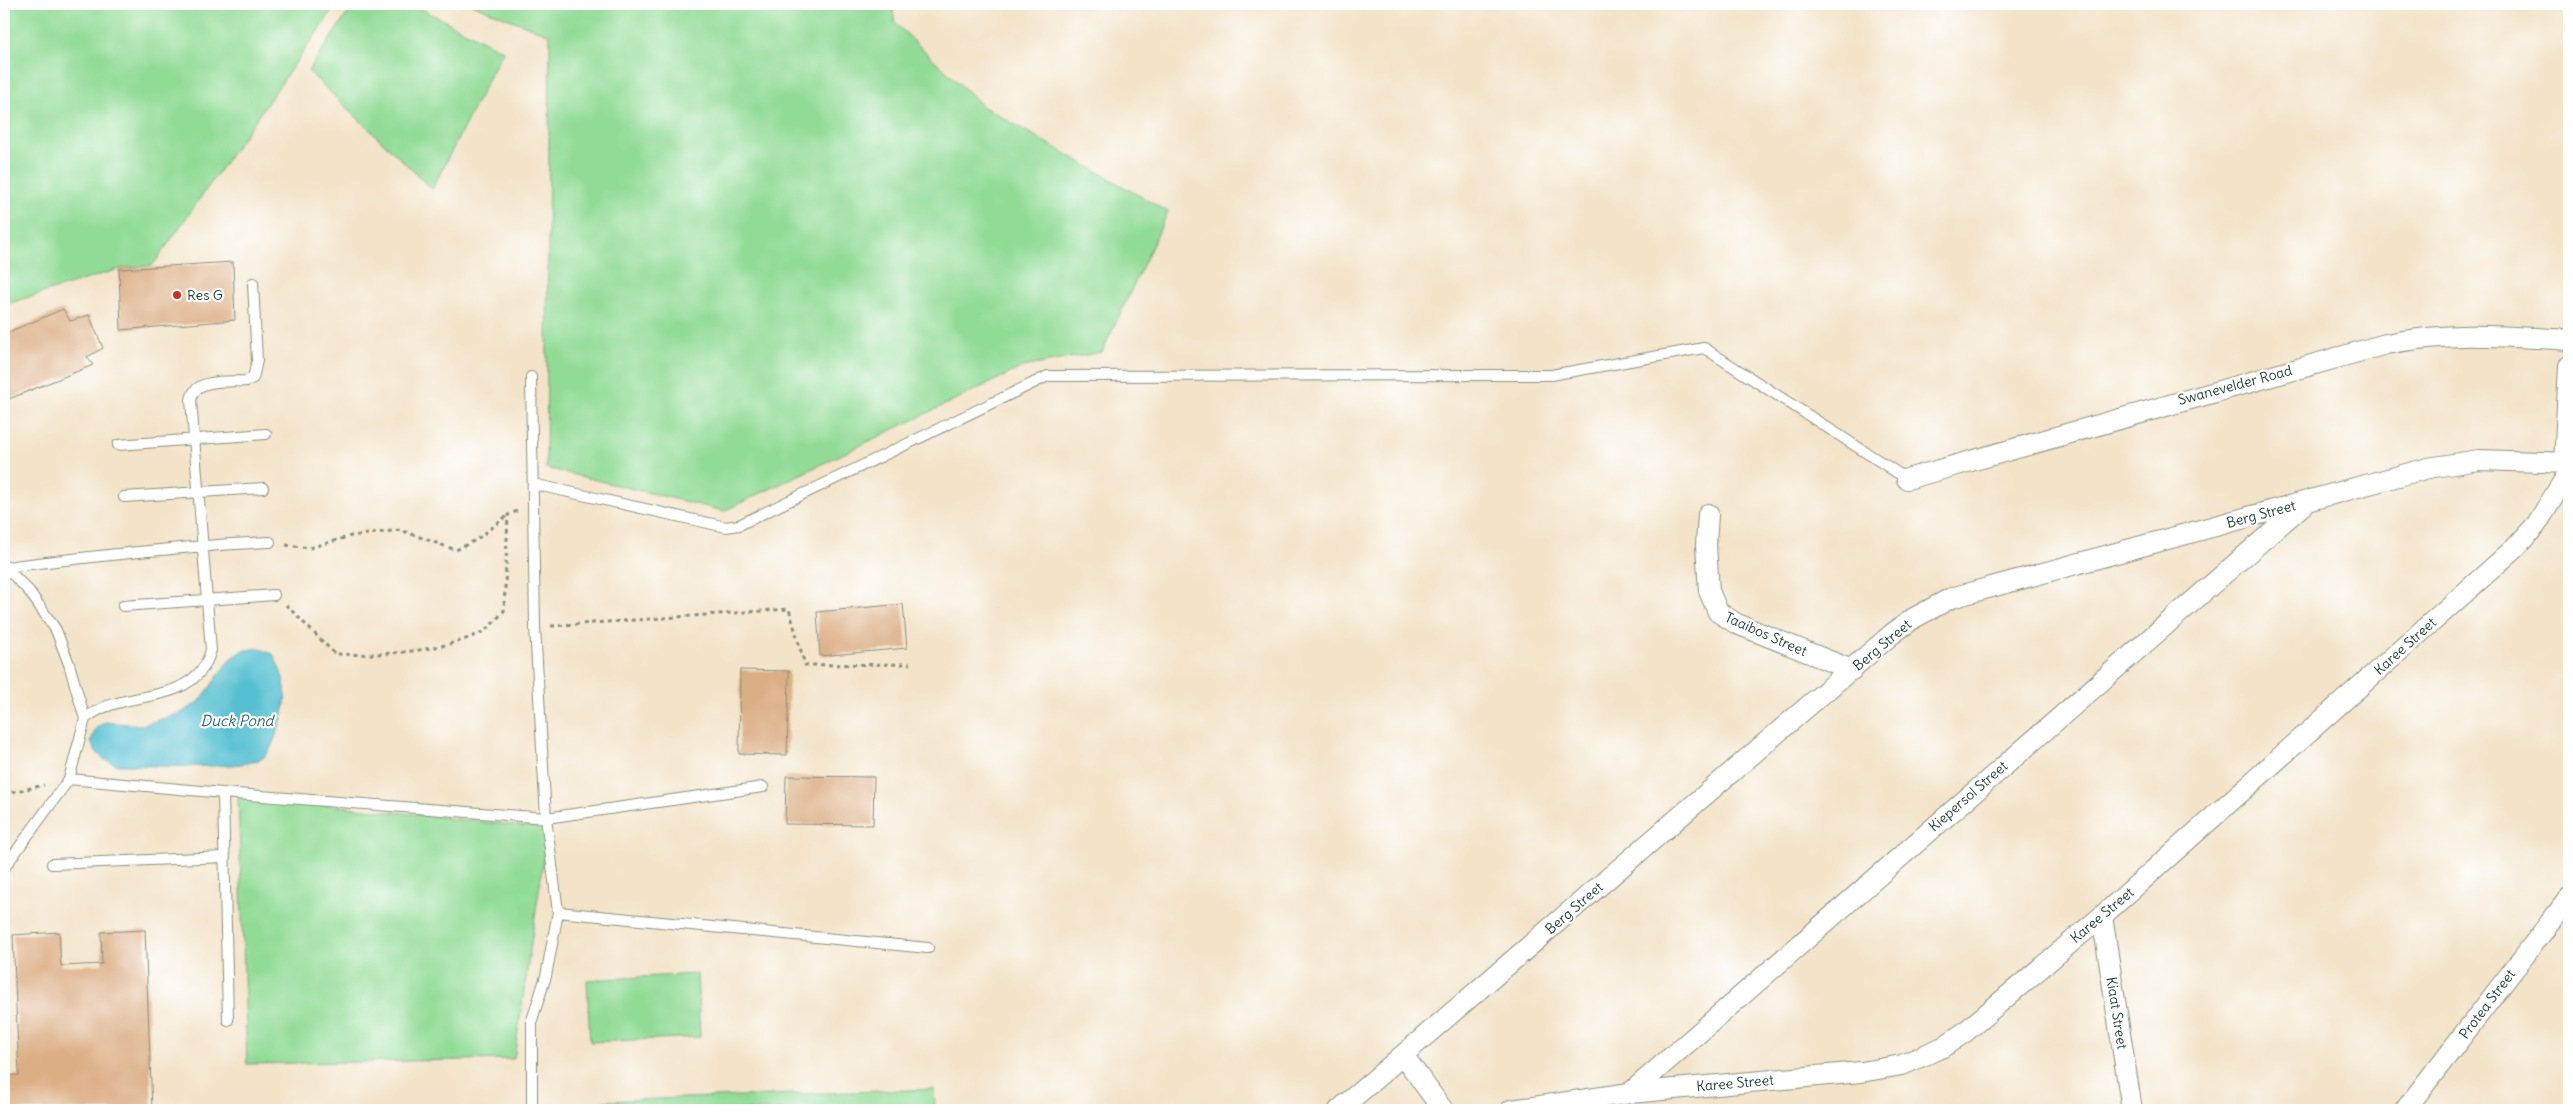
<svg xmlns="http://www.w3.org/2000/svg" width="2573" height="1114" font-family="Delius,sans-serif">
<rect width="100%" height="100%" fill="#fff"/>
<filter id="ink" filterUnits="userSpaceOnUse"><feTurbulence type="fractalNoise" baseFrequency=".02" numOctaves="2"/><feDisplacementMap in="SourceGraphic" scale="10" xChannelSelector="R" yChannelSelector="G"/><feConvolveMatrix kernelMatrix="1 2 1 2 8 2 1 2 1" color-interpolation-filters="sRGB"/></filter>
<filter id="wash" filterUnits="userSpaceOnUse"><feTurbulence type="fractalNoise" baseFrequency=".0096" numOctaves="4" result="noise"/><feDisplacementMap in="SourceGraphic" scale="20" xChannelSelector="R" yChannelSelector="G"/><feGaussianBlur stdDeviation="1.12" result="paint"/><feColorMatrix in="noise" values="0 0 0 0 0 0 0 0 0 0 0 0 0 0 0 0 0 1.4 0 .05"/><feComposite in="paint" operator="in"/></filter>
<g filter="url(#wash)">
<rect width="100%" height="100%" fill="#f3e3c8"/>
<path fill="#92db96" stroke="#588c65" d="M 4,4 L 337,4 L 153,265 L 119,269 L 4,305 Z
M 354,4 L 412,4 L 503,51 L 432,189 L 308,71 Z
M 471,4 L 892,4 L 895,23 L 984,107 L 1168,212 L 1102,352 L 1023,367 L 724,511 L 546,468 L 550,35 Z
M 238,795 L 548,829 L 514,1059 L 247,1064 Z
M 697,974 L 700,1037 L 590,1042 L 587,980 Z
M 934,1089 L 935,1110 L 603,1110 L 603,1101 Z"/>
<path fill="#55c0d1" stroke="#3a7e82" d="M 258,648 L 273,654 C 286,681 290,695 280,724 C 276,734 272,751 263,758 C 243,771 145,765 118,765 L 103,759 L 94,750 L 91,741 L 96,728 L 105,722 L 142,725 L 181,713 L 200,701 L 230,659 L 241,651 Z"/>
<g id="blocks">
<path fill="#dcae84" d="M 233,262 L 235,320 L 121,330 L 119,269 Z
M 63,309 L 70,321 L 89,315 L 103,348 L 87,357 L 93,365 L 4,401 L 4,334 Z
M 903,604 L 907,648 L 820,656 L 817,612 Z
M 740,670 L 789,671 L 787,755 L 739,754 Z
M 786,776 L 874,777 L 873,825 L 785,824 Z
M 145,930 L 152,1110 L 4,1110 L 4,1076 L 19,1075 L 13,935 L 59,932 L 61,966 L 102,964 L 101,932 Z"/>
</g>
</g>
<g filter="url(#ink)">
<use href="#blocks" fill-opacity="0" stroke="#89907e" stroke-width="1"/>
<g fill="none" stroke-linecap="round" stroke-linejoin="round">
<defs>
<path id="service" d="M 531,377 L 535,627 L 546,818 L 558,912 L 546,976 L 532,1020 L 532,1110
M 118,445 L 266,434
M 533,484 L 726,527 L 739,525 L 1048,376 L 1551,375 L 1704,348 L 1907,479
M 124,497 L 263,488
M 4,566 L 29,591 L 56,630 L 69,664 L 85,719 L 69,779 L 4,868
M 6,567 C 94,556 181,546 270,542
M 123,606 L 274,595
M 85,719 C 120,689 176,706 203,668 C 207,663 209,656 211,650 L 191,400 C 194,377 231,382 247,381 L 253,378 L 257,361 L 253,283
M 69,779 L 223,793 L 546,818 L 763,787
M 223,793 L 228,1020
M 52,864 L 225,857
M 558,912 L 928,948"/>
<path id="minor" d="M 2569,472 L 2564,464 L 2569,366
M 1907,479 L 2386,344 C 2452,331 2503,336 2569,340
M 1708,514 L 1706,545 L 1709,591 L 1718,612 L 1737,624 L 1852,670
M 2102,916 L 2132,1110
M 1403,1055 L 1443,1110
M 1630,1093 L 2304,504
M 1339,1110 L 1892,634 L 1914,618 L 1951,598 L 2428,468 L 2479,460 L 2569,463
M 1511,1110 L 1630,1093 L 1861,1072 L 1902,1065 L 1943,1047 L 1965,1032 L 2102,916 L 2515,548 L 2536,525 L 2569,472
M 2405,1110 L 2569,898"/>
</defs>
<use href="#service" stroke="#89907e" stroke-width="12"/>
<use href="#minor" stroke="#89907e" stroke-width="22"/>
<path stroke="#89907e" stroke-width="3" stroke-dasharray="4 4" stroke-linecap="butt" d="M 286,545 L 310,548 L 351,536 L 400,530 L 456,550 L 476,540 L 508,515
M 286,605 L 335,654 C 376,656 444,652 482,632 C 490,628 497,618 504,611 L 508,515 L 517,511
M 551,626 L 789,609 L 805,665 L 910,664
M 4,794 L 44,785"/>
<use href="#service" stroke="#fff" stroke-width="10"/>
<use href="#minor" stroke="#fff" stroke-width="20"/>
</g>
</g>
<circle fill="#c8321e" stroke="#fff" stroke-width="2" cx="177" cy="295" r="5"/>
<g text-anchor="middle" stroke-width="4.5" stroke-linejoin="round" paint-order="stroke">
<g font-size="14" fill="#1f3d34" stroke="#fff" text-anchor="start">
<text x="187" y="300">Res G</text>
</g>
<g font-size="14" fill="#1f3d34" stroke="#fff">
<text transform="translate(2235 385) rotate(-15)" y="5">Swanevelder Road</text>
<text transform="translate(2261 514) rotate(-15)" y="5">Berg Street</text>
<text transform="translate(1766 634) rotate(24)" y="5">Taaibos Street</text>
<text transform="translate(1882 645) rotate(-40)" y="5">Berg Street</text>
<text transform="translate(2405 646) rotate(-42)" y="5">Karee Street</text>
<text transform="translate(1968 796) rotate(-41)" y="5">Kiepersol Street</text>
<text transform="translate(1574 908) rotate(-41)" y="5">Berg Street</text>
<text transform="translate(2102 915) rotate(-40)" y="5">Karee Street</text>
<text transform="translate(2487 1004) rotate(-53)" y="5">Protea Street</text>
<text transform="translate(2117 1013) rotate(81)" y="5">Kiaat Street</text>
<text transform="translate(1735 1083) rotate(-5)" y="5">Karee Street</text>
</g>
<g font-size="15" font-style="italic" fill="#2f6463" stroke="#fff">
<text x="237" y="726">Duck Pond</text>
</g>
</g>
<rect width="2573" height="1114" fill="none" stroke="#fff" stroke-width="20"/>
</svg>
